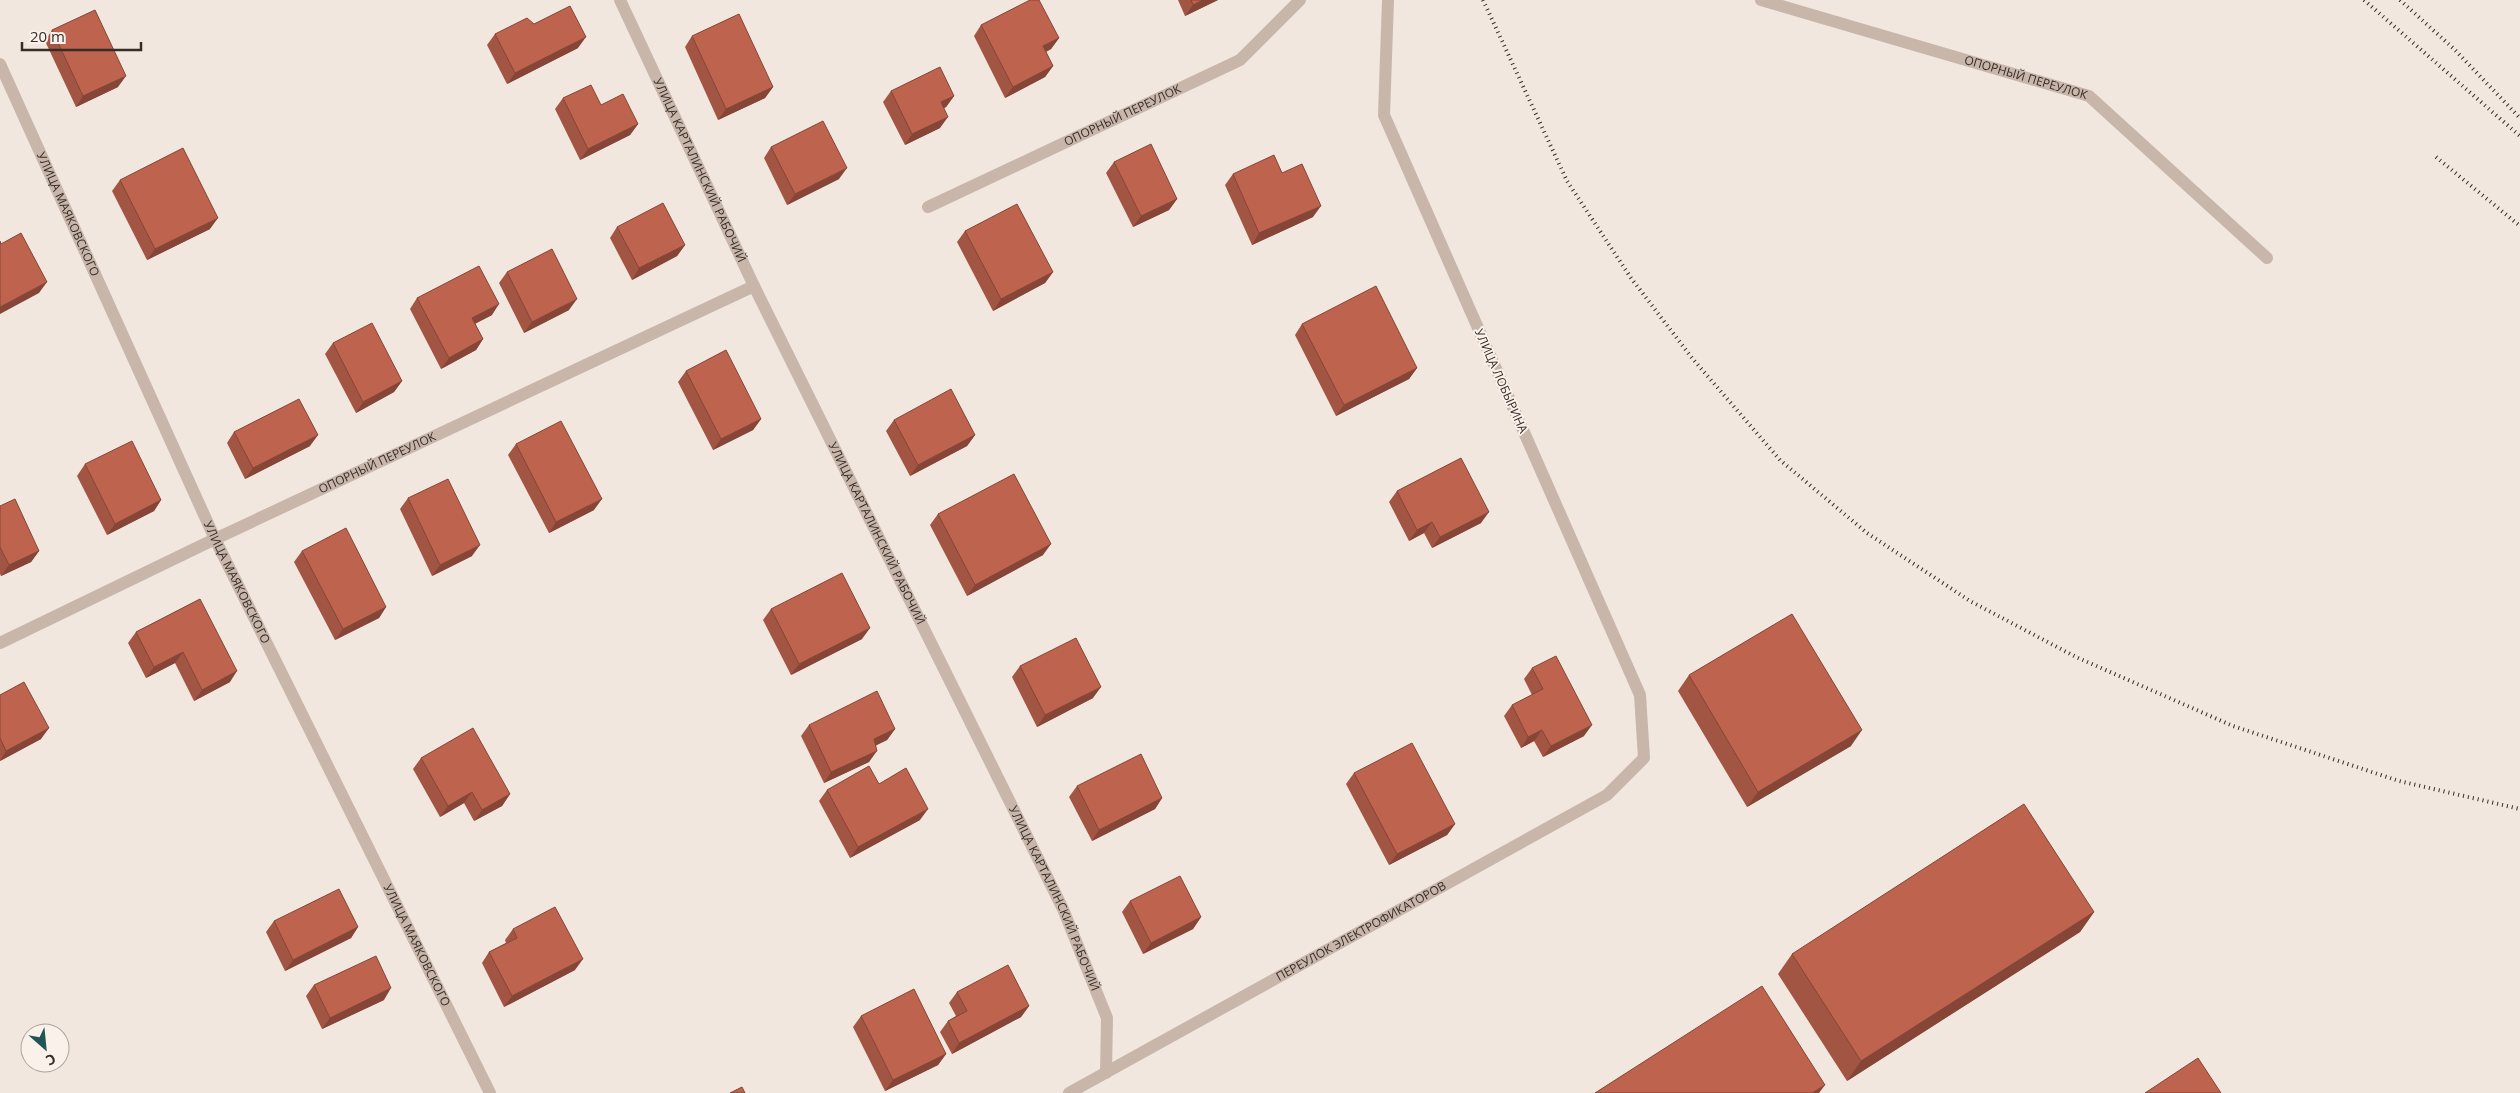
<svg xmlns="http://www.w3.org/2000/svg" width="2520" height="1093" font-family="'Open Sans',sans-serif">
<rect width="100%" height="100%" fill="#f1e7de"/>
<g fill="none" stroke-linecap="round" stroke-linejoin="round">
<g stroke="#c8b6aa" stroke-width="12">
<path id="s1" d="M 620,0 L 754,286 L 1063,909 L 1107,1018 L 1106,1073"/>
<path id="s2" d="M 1761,0 L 2089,96 L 2267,258"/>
<path id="s3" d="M 0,64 L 215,539 L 490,1093"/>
<path id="s4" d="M 928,207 L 1240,60 L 1300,0"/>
<path id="s5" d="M 0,643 L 215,539 L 754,286"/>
<path id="s6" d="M 1069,1093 L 1607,795 L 1644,758 L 1640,695 L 1384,115 L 1388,0"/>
</g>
<path stroke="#362d29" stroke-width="4" stroke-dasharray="1 4" stroke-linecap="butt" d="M 1483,0 L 1567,181 L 1631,278 L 1692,358 L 1780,460 L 1867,533 L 1970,601 L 2076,657 L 2233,726 L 2399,781 L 2520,809
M 2364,0 L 2520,136
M 2400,0 L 2454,49 L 2520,118
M 2436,157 L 2520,226"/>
</g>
<path fill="#a35543" d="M 1178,0 L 1218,0 L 1185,16 Z
M 534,24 L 578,48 L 507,84 L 487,45 L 495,34 Z
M 981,25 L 1059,38 L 1051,49 L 1046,52 L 1053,66 L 1045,77 L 1005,98 L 974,36 Z
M 52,30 L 118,87 L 76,107 L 45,41 Z
M 692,36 L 773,87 L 765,98 L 718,120 L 685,47 Z
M 891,91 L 954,96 L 946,107 L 944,108 L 940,128 L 905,145 L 883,102 Z
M 563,98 L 601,105 L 638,124 L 630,135 L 580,160 L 555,109 Z
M 771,147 L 839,179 L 787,205 L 764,158 Z
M 1114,162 L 1177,199 L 1169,210 L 1133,227 L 1106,173 Z
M 1282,173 L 1313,217 L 1252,245 L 1225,185 L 1233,174 Z
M 120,180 L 210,229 L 147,260 L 112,191 Z
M 617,227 L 685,245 L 677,256 L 632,280 L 610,238 Z
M 965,231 L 1053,272 L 1045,283 L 993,311 L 957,242 Z
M 507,272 L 569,310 L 524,333 L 499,283 Z
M 417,298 L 492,315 L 475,324 L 483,339 L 476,350 L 441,369 L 410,309 Z
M 1302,324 L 1417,368 L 1409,379 L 1336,416 L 1295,335 Z
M 333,343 L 402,381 L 394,392 L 356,413 L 325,354 Z
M 686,371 L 761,419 L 753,430 L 713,450 L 678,382 Z
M 894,420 L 975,435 L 967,446 L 910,476 L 886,431 Z
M 234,432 L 310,446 L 245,479 L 227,443 Z
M 516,444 L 594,510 L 549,533 L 508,455 Z
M 85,464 L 161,500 L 154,511 L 107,535 L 77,476 Z
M 1397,491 L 1481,523 L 1432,548 L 1424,533 L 1409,541 L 1389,502 Z
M 408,498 L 472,556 L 432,576 L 400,509 Z
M 0,506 L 39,551 L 31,562 L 1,576 L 0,574 Z
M 938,514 L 1043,555 L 967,596 L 930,525 Z
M 302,551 L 386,607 L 379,618 L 335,640 L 294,562 Z
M 200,599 L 230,682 L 194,701 L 175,663 L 146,678 L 128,643 L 136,632 Z
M 771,609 L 862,639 L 791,675 L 763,620 Z
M 1020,666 L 1093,698 L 1037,727 L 1012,677 Z
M 1532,668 L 1584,736 L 1543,757 L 1534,741 L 1521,748 L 1504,716 L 1512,705 L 1532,695 L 1524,679 Z
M 1689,675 L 1851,746 L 1747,807 L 1678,691 Z
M 0,695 L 41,739 L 0,761 Z
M 809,725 L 895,729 L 887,740 L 876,745 L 869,762 L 824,783 L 801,736 Z
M 421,758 L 510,794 L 502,806 L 474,821 L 464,803 L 440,817 L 413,769 Z
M 1354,773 L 1455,824 L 1447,835 L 1389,865 L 1346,784 Z
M 879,784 L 920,820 L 850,858 L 819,801 L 827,790 Z
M 1077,786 L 1162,798 L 1155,809 L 1092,841 L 1069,797 Z
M 1130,901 L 1201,917 L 1193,929 L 1143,954 L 1122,912 Z
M 2094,912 L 2080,932 L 1847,1081 L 1778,974 L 1792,954 Z
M 274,921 L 358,927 L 351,938 L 285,971 L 266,932 Z
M 513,929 L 575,970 L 504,1007 L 482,963 L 489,952 L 506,943 L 505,940 Z
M 314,985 L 384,1000 L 322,1029 L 306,996 Z
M 957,992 L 1029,1006 L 1021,1017 L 952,1054 L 940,1032 L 948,1021 L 956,1016 L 949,1003 Z
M 861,1016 L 946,1054 L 938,1065 L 885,1091 L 853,1027 Z"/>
<path fill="#854537" d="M 1203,0 L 1218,0 L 1185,16 L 1193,5 Z
M 586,37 L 578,48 L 507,84 L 515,73 Z
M 1059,38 L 1051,49 L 1035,57 L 1043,46 Z
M 1053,66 L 1045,77 L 1005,98 L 1013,87 Z
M 126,76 L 118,87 L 76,107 L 83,96 Z
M 773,87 L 765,98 L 718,120 L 726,109 Z
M 954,96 L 946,107 L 933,113 L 941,102 Z
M 948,117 L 940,128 L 905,145 L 912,134 Z
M 638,124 L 630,135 L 580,160 L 588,149 Z
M 847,168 L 839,179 L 787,205 L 795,194 Z
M 1177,199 L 1169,210 L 1133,227 L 1141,216 Z
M 1321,206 L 1313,217 L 1252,245 L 1259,233 Z
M 218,218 L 210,229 L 147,260 L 155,249 Z
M 685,245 L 677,256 L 632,280 L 639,268 Z
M 1053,272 L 1045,283 L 993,311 L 1001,299 Z
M 47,282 L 39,293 L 0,314 L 0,307 Z
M 577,299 L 569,310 L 524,333 L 532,322 Z
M 499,304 L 492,315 L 464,329 L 472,318 Z
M 483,339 L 476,350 L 441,369 L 449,358 Z
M 1417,368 L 1409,379 L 1336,416 L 1344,405 Z
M 402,381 L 394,392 L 356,413 L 363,402 Z
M 761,419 L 753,430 L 713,450 L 721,439 Z
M 318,435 L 310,446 L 245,479 L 253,468 Z
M 975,435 L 967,446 L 910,476 L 918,465 Z
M 602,499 L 594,510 L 549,533 L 556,522 Z
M 161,500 L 154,511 L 107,535 L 115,524 Z
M 1489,512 L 1481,523 L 1432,548 L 1440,537 Z
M 1432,522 L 1424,533 L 1409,541 L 1417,530 Z
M 1051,544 L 1043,555 L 967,596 L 975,585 Z
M 480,545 L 472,556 L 432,576 L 440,565 Z
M 39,551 L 31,562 L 1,576 L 9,565 Z
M 386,607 L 379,618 L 335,640 L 343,629 Z
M 870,628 L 862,639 L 791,675 L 799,664 Z
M 183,652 L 175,663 L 146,678 L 154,667 Z
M 237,671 L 230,682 L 194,701 L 202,690 Z
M 1101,687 L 1093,698 L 1037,727 L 1045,715 Z
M 1592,725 L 1584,736 L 1543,757 L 1551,746 Z
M 49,728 L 41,739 L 0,761 L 6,751 Z
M 895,729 L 887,740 L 867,750 L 874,739 Z
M 1542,730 L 1534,741 L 1521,748 L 1528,737 Z
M 1862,730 L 1851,746 L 1747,807 L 1758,792 Z
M 877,751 L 869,762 L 824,783 L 831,772 Z
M 472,792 L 464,803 L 440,817 L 448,806 Z
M 510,794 L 502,806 L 474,821 L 482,810 Z
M 1162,798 L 1155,809 L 1092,841 L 1099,830 Z
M 928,809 L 920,820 L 850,858 L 858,847 Z
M 1455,824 L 1447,835 L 1389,865 L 1397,854 Z
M 2094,912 L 2080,932 L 1847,1081 L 1861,1061 Z
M 1201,917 L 1193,929 L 1143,954 L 1151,943 Z
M 358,927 L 351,938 L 285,971 L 293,960 Z
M 583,959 L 575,970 L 504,1007 L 512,996 Z
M 391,988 L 384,1000 L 322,1029 L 330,1018 Z
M 1029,1006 L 1021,1017 L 952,1054 L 959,1043 Z
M 946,1054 L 938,1065 L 885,1091 L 893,1080 Z
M 1825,1085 L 1819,1093 L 1812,1093 Z"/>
<path fill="#be634e" stroke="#854537" d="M 1030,0 L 1039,0 L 1059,38 L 1043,46 L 1053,66 L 1013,87 L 981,25 Z
M 1191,0 L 1203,0 L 1193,5 Z
M 570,6 L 586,37 L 515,73 L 495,34 L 527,18 L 534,24 Z
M 95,10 L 126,76 L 83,96 L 52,30 Z
M 739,14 L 773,87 L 726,109 L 692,36 Z
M 940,67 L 954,96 L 941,102 L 948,117 L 912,134 L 891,91 Z
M 591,85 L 601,105 L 623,94 L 638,124 L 588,149 L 563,98 Z
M 823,121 L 847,168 L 795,194 L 771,147 Z
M 1151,144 L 1177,199 L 1141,216 L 1114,162 Z
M 183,148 L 218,218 L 155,249 L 120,180 Z
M 1274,155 L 1282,173 L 1302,164 L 1321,206 L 1259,233 L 1233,174 Z
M 663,203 L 685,245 L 639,268 L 617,227 Z
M 1017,204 L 1053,272 L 1001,299 L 965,231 Z
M 21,233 L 47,282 L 0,307 L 0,241 L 1,244 Z
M 552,249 L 577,299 L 532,322 L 507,272 Z
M 479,266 L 499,304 L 472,318 L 483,339 L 449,358 L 417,298 Z
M 1376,286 L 1417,368 L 1344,405 L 1302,324 Z
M 372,323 L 402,381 L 363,402 L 333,343 Z
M 726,350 L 761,419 L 721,439 L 686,371 Z
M 951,389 L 975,435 L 918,465 L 894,420 Z
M 299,399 L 318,435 L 253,468 L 234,432 Z
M 561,421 L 602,499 L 556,522 L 516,444 Z
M 132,441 L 161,500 L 115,524 L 85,464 Z
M 1461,458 L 1489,512 L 1440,537 L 1432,522 L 1417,530 L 1397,491 Z
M 1014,474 L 1051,544 L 975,585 L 938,514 Z
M 448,479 L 480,545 L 440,565 L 408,498 Z
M 15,499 L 39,551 L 9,565 L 0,547 L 0,506 Z
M 346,528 L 386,607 L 343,629 L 302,551 Z
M 842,573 L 870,628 L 799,664 L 771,609 Z
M 200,599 L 237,671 L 202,690 L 183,652 L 154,667 L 136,632 Z
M 1792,614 L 1862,730 L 1758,792 L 1689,675 Z
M 1076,638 L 1101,687 L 1045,715 L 1020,666 Z
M 1556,656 L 1592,725 L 1551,746 L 1542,730 L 1528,737 L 1512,705 L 1543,689 L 1532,668 Z
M 24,682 L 49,728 L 6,751 L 0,738 L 0,695 Z
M 877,691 L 895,729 L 874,739 L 877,751 L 831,772 L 809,725 Z
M 473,728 L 510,794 L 482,810 L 472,792 L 448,806 L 421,758 Z
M 1412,743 L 1455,824 L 1397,854 L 1354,773 Z
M 1141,754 L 1162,798 L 1099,830 L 1077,786 Z
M 869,766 L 879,784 L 906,768 L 928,809 L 858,847 L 827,790 Z
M 2024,804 L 2094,912 L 1861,1061 L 1792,954 Z
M 1180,876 L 1201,917 L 1151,943 L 1130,901 Z
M 339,889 L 358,927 L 293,960 L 274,921 Z
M 555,907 L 583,959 L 512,996 L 489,952 L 517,938 L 513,929 Z
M 376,956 L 391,988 L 330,1018 L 314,985 Z
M 1008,965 L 1029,1006 L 959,1043 L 948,1021 L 967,1011 L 957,992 Z
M 1762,986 L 1825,1085 L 1812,1093 L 1595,1093 Z
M 914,989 L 946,1054 L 893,1080 L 861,1016 Z
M 2198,1058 L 2221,1093 L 2145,1093 Z
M 742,1087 L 745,1093 L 730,1093 Z"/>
<g text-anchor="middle" stroke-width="4" stroke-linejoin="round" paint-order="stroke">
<g font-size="12" fill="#362d29" stroke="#f9f1ea">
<text dy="4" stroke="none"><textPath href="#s2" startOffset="276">ОПОРНЫЙ ПЕРЕУЛОК</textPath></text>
<text dy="4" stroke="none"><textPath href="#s4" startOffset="215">ОПОРНЫЙ ПЕРЕУЛОК</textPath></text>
<text dy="4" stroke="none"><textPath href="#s1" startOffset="188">УЛИЦА КАРТАЛИНСКИЙ РАБОЧИЙ</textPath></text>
<text dy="4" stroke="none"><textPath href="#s3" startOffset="165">УЛИЦА МАЯКОВСКОГО</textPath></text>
<text transform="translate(1501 381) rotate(66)" y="4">УЛИЦА ЛОБЫРИНА</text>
<text dy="4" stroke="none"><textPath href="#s5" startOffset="418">ОПОРНЫЙ ПЕРЕУЛОК</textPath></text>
<text dy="4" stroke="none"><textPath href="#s1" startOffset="592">УЛИЦА КАРТАЛИНСКИЙ РАБОЧИЙ</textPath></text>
<text dy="4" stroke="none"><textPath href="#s3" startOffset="570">УЛИЦА МАЯКОВСКОГО</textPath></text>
<text dy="4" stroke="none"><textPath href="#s1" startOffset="998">УЛИЦА КАРТАЛИНСКИЙ РАБОЧИЙ</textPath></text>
<text dy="4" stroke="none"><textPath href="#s6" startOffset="334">ПЕРЕУЛОК ЭЛЕКТРОФИКАТОРОВ</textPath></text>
<text dy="4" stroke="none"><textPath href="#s3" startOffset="975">УЛИЦА МАЯКОВСКОГО</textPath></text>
</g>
</g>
<g transform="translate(45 1048) rotate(153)"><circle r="24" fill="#f9f1ea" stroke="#aba39d"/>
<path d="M0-4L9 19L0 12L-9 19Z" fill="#215455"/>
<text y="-8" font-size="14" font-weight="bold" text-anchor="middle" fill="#362d29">С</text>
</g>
<path d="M22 42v8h119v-8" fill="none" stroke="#362d29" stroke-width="2.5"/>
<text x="30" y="42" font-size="15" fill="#362d29" stroke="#f9f1ea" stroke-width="4" paint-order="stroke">20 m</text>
</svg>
